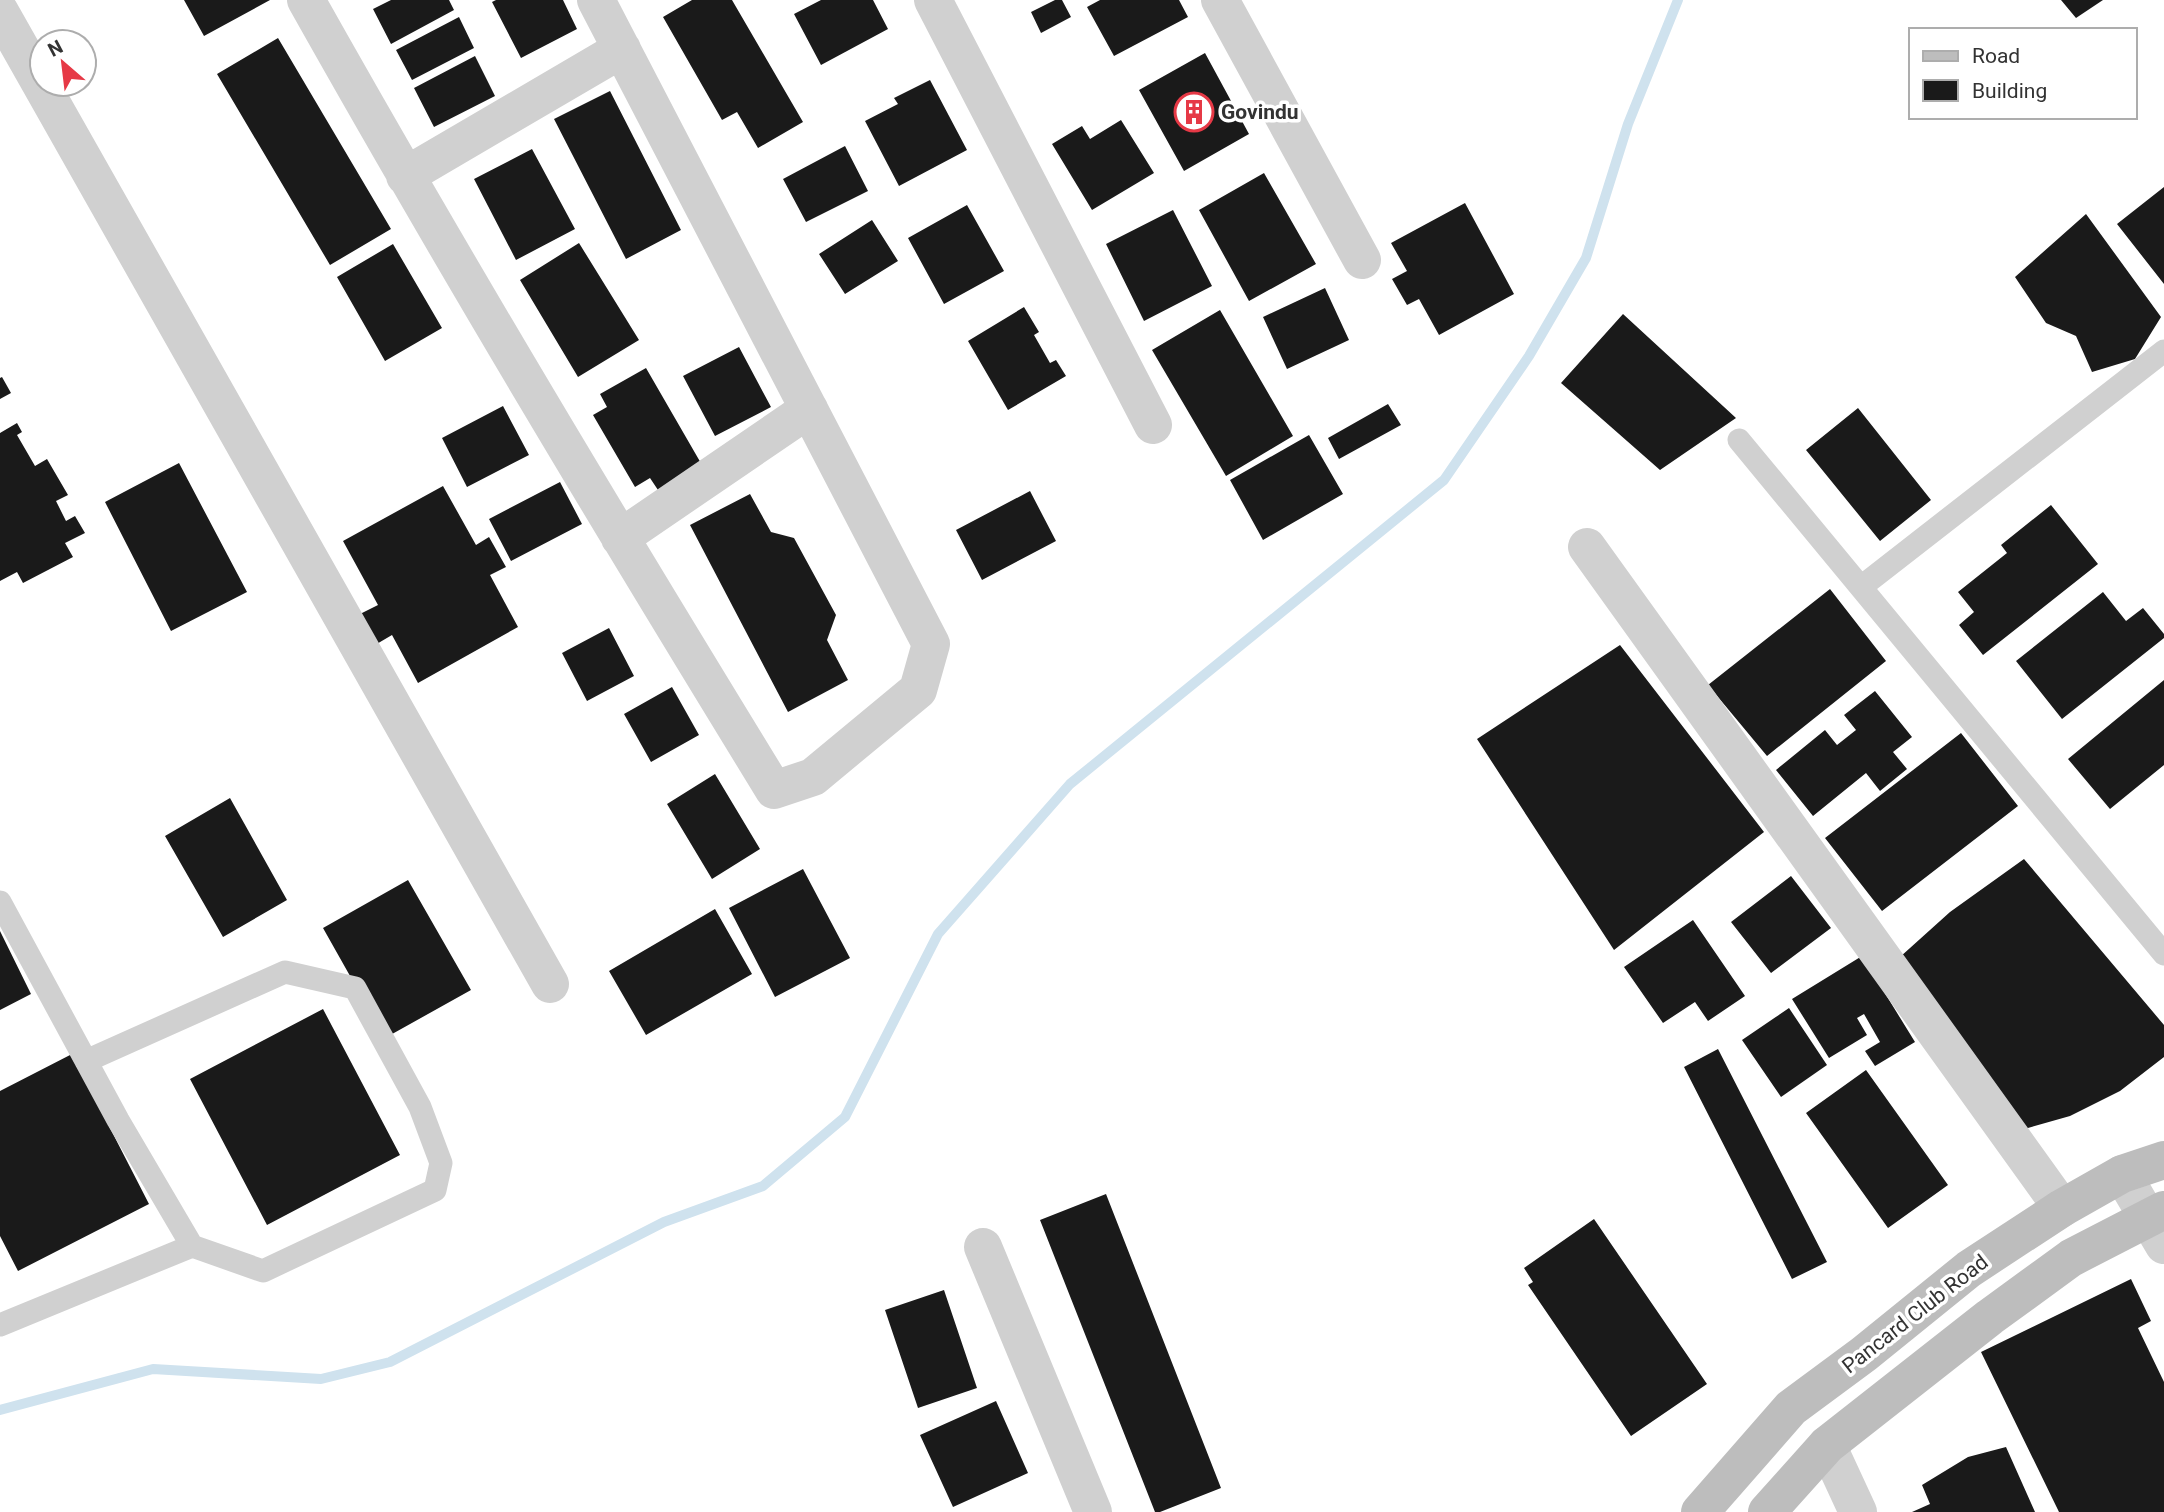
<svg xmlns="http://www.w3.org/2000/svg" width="2164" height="1512" font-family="Roboto,sans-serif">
<rect width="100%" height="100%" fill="#fff"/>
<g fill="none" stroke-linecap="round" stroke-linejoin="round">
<path stroke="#cfe2ee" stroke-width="10" d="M 0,1410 L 153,1369 L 321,1379 L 390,1362 L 664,1222 L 763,1186 L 845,1117 L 938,934 L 1070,784 L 1444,480 L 1529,356 L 1586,258 L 1628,124 L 1678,0"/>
</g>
<path fill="#1a1a1a" d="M 184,0 L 270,0 L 204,36 Z
M 391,0 L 449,0 L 454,10 L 391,44 L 373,9 Z
M 496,0 L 563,0 L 577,29 L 521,58 L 492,2 Z
M 692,0 L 732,0 L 803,122 L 758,148 L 737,112 L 722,120 L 663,17 Z
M 821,0 L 873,0 L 888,29 L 821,65 L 794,14 Z
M 1055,0 L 1062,0 L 1071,17 L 1041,33 L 1031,12 Z
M 1100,0 L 1179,0 L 1188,17 L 1114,56 L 1087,7 Z
M 2061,0 L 2103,0 L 2076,18 Z
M 459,17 L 474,48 L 412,80 L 396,50 Z
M 278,38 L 391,229 L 330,265 L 217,74 Z
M 1205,53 L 1249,134 L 1184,171 L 1139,90 Z
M 475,56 L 495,96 L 434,127 L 414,88 Z
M 930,80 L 967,150 L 899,186 L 865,121 L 898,104 L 894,98 Z
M 610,91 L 681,230 L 626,259 L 554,119 Z
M 1121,120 L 1154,173 L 1092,210 L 1052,144 L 1082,126 L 1090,139 Z
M 845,146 L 868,191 L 806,222 L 783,179 Z
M 532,149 L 575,229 L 516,260 L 474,179 Z
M 1264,173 L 1316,264 L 1249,301 L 1199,210 Z
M 2164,187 L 2164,284 L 2117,224 Z
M 1465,203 L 1514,294 L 1439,335 L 1419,299 L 1407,305 L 1392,279 L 1407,271 L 1391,243 Z
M 967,205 L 1004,271 L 944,304 L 908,238 Z
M 1173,210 L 1212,286 L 1144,321 L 1106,244 Z
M 2086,214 L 2161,317 L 2135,359 L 2092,372 L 2076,336 L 2046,323 L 2015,277 Z
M 872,220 L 898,261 L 845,294 L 819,254 Z
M 579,243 L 639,340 L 578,377 L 520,280 Z
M 393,244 L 442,328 L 385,361 L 337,277 Z
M 1325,288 L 1349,340 L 1287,369 L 1263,317 Z
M 1024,307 L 1039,332 L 1034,335 L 1050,363 L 1056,360 L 1066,376 L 1008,410 L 968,341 Z
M 1220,310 L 1293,436 L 1226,476 L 1152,350 Z
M 1623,314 L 1736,418 L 1660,470 L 1561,383 Z
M 739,347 L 771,407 L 715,436 L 683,376 Z
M 646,368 L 702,465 L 658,490 L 650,478 L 635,487 L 593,415 L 607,407 L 600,394 Z
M 2,377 L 11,393 L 0,399 L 0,378 Z
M 1388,404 L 1401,425 L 1339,459 L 1328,438 Z
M 503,406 L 529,455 L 467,487 L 442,438 Z
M 1858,408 L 1931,500 L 1880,541 L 1806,450 Z
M 17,423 L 22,432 L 17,435 L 35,466 L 47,459 L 68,495 L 56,501 L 66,521 L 75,516 L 85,533 L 65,543 L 73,557 L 23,583 L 17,572 L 0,581 L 0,433 Z
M 1309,435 L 1343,494 L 1263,540 L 1230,480 Z
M 179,463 L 247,592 L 171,631 L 105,502 Z
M 560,482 L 582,524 L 511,561 L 489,519 Z
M 443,486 L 476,545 L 489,537 L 506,567 L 490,575 L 518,627 L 418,683 L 392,635 L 375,645 L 358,615 L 378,605 L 343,541 Z
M 1030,491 L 1056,541 L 982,580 L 956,530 Z
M 750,494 L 771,532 L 794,538 L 836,615 L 827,640 L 848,680 L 788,712 L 690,525 Z
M 2051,505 L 2098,564 L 1983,655 L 1959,625 L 1974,612 L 1958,592 L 2007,553 L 2001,545 Z
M 1830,589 L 1886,661 L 1767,756 L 1708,685 Z
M 2103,592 L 2126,621 L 2143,608 L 2164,634 L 2164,638 L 2062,719 L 2016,661 Z
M 609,628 L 634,676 L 587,701 L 562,653 Z
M 1620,645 L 1764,832 L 1614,950 L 1477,739 Z
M 2164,680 L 2164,765 L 2110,809 L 2068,759 Z
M 672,687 L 699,735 L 651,762 L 624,714 Z
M 1875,691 L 1912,737 L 1893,752 L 1907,769 L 1880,791 L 1866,773 L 1813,816 L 1776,770 L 1825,730 L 1837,745 L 1856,730 L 1844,715 Z
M 1961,733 L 2018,806 L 1882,911 L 1825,838 Z
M 715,774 L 760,849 L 712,879 L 667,804 Z
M 230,798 L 287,900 L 223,937 L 165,836 Z
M 2024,859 L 2164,1025 L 2164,1057 L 2120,1091 L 2070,1116 L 2021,1130 L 1900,957 L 1950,912 Z
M 803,869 L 850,958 L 775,997 L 729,908 Z
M 1791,876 L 1831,928 L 1771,973 L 1731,922 Z
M 408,880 L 471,990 L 385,1038 L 323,928 Z
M 715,909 L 752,974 L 646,1035 L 609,971 Z
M 1693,920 L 1745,996 L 1708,1021 L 1695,1002 L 1663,1023 L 1624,967 Z
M 0,931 L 31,994 L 0,1010 Z
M 1862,956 L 1915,1042 L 1875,1066 L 1865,1051 L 1880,1042 L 1864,1014 L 1857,1018 L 1867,1035 L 1829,1058 L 1792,999 Z
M 1789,1008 L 1827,1065 L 1781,1097 L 1742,1040 Z
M 323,1009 L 400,1155 L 267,1225 L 190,1079 Z
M 1718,1049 L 1827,1262 L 1792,1279 L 1684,1067 Z
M 72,1054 L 149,1204 L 18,1271 L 0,1236 L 0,1091 Z
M 1866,1070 L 1948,1185 L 1888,1228 L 1806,1113 Z
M 1106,1194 L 1221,1488 L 1160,1512 L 1155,1512 L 1040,1220 Z
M 1594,1219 L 1707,1384 L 1631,1436 L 1528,1285 L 1533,1282 L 1524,1268 Z
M 2131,1279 L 2151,1321 L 2138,1328 L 2164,1382 L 2164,1512 L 2059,1512 L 1981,1352 Z
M 944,1290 L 977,1388 L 918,1408 L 885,1310 Z
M 996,1401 L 1028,1473 L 953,1507 L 920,1435 Z
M 2006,1447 L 2035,1512 L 1912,1512 L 1930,1504 L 1922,1485 L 1968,1457 Z"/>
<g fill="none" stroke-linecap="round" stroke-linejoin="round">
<path stroke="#d0d0d0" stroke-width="23" d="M 1739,440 L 2164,954
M 1861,587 L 2164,351
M 0,902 L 118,1120 L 192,1246 L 0,1325
M 86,1061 L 285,972 L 355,988 L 420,1107 L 441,1163 L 435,1190 L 263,1271 L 192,1246"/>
<path stroke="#d0d0d0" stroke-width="38" d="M 306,0 C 456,267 614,529 774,790 L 813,777 L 918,690 L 931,644 L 596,0
M 933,0 L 1153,425
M 1220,0 L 1362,260
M 0,12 L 550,984
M 405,176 L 622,49
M 620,538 L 809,409
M 1587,547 L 2062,1208
M 2122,1174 L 2164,1245
M 983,1247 L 1093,1512
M 1827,1445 L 1858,1512"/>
<path stroke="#bdbdbd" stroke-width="38" d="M 1700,1512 L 1791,1408 L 1864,1354 L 1969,1269 L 2062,1208 L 2122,1174 L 2164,1160
M 1767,1512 L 1827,1445 L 1990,1317 L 2071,1258 L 2164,1210"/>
</g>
<defs>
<symbol id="building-ring" viewBox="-11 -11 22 22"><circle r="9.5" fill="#fff" stroke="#e63946" stroke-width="1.5"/><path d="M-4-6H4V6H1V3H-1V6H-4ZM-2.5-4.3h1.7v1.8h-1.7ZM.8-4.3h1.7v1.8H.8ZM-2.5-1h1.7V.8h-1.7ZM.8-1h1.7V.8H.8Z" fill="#e63946"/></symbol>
</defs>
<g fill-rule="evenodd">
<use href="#building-ring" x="1172" y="90" width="44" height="44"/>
</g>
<g text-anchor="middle" stroke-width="7" stroke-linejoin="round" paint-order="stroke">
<g font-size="21" font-weight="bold" fill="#333" stroke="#fff" text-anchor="start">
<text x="1221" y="119">Govindu</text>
</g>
<g font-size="21" fill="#333" stroke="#fff">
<text transform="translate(1915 1314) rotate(-38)" y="7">Pancard Club Road</text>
</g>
</g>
<rect x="1909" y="28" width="228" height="91" fill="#ffffff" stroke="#adadad" stroke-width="2"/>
<rect x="1923" y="51" width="35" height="10" fill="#bdbdbd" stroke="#adadad" stroke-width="2"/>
<text x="1972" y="63" font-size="21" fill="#333333">Road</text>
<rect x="1923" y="80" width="35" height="21" fill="#1a1a1a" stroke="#adadad" stroke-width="2"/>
<text x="1972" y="98" font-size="21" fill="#333333">Building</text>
<g transform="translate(63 63) rotate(332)"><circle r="33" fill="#ffffff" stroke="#adadad" stroke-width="2"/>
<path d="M0-5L12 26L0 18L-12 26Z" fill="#e63946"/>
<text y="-10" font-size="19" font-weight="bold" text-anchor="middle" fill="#333333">N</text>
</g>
</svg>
